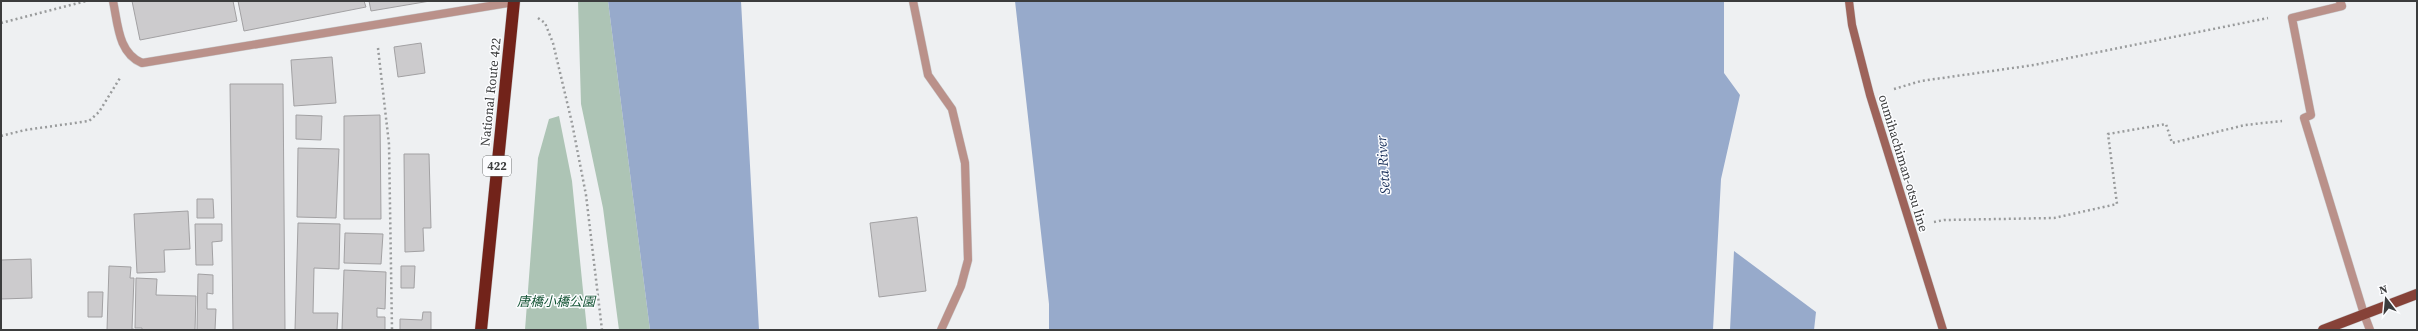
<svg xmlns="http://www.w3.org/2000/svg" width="2418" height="331" font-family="'Source Serif 4','Noto Sans JP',serif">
<rect width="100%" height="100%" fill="#eef0f2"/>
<path fill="#adc4b5" d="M 578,1 L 608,1 L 650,330 L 619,330 L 603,208 L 581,104 Z
M 559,116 L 572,181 L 587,330 L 525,330 L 538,158 L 549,119 Z"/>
<path fill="#97aacb" d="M 608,1 L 741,1 L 759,330 L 650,330 Z
M 1015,1 L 1724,1 L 1724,73 L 1740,95 L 1721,179 L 1713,330 L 1049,330 L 1049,304 Z
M 1734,251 L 1816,312 L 1814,330 L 1730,330 Z"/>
<path fill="#cccbcd" stroke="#a2a1a3" d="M 132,1 L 233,1 L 237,21 L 140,40 Z
M 238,1 L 364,1 L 366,7 L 244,31 Z
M 369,1 L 430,1 L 371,11 Z
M 421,43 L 425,73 L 398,77 L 394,47 Z
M 332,57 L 336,103 L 294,106 L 291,60 Z
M 230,84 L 283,84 L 285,330 L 233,330 Z
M 296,115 L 322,116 L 321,140 L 296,139 Z
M 380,115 L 381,219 L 344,219 L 344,116 Z
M 298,148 L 339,149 L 336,218 L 297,217 Z
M 404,154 L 429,154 L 431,228 L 423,228 L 424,251 L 405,252 Z
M 197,199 L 213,199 L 214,218 L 197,218 Z
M 188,211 L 190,249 L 164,250 L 165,272 L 137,273 L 134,214 Z
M 917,217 L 926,291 L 879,297 L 870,223 Z
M 298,223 L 340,224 L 339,269 L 314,268 L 313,313 L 338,313 L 337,330 L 295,330 Z
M 195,224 L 222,224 L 222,241 L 212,242 L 213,265 L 196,265 Z
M 345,233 L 383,234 L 381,264 L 344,263 Z
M 31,259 L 32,298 L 1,299 L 1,260 Z
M 109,266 L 131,267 L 130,278 L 134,278 L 132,329 L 140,330 L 107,330 Z
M 401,266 L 415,266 L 414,288 L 401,288 Z
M 344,270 L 386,272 L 385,309 L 377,308 L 377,317 L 385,317 L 385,330 L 342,330 Z
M 198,274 L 213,275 L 213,294 L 207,293 L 207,309 L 216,309 L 215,330 L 197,330 Z
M 136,278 L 157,279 L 156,295 L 196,296 L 195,330 L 142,330 L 142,328 L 135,328 Z
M 88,292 L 103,292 L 102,317 L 88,317 Z
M 423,312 L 431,312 L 431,330 L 400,330 L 400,319 L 422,320 Z"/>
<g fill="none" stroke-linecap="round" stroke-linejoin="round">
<defs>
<path id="lane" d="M 113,1 C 118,24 118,53 142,63 L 514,2
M 913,1 L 928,75 L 952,109 L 965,163 L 968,260 L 961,286 L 941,330
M 2340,1 L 2342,6 L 2292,18 L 2311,115 L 2304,118 L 2364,314"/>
<path id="street" d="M 2364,314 L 2370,330"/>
<path id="secondary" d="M 1849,1 L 1852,25 L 1870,95 L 1943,330"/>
<path id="primary" d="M 2323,330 L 2417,294"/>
<path id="highway" d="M 481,330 L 514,1"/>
</defs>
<use href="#lane" stroke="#caccce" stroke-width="9"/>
<use href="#street" stroke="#caccce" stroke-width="9"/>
<use href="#secondary" stroke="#caccce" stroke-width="9"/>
<use href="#primary" stroke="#caccce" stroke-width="11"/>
<use href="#highway" stroke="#caccce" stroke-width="13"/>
<path stroke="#999b9c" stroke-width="2.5" stroke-dasharray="2 3" stroke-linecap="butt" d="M 538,18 L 545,23 L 553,43 L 572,123 L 586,195 L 602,330
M 1,23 L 86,1
M 378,48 L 389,144 L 392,330
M 1894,89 L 1921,81 L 2034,65 L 2268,18
M 1,136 L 25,130 L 89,121 L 99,112 L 120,78
M 1934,222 L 1944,220 L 2054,218 L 2117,204 L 2108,134 L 2166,124 L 2172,143 L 2245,125 L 2282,121"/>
<use href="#lane" stroke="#ba918a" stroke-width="8"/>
<use href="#street" stroke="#ba918a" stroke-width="8"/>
<use href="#secondary" stroke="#9d635a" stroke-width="8"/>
<use href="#primary" stroke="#864238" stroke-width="10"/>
<use href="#highway" stroke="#72231a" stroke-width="12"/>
</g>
<g text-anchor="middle" stroke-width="3" stroke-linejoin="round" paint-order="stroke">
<rect fill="#fcfdff" stroke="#757677" stroke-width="1" x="483" y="156" width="28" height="20" rx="3"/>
<g font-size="12" font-weight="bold" fill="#3b3c3d">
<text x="497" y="170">422</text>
</g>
<g font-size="13" fill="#3b3c3d" stroke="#fcfdff">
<text transform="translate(490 92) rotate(-84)" y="5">National Route 422</text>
<text transform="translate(1904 163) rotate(73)" y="5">oumihachiman-otsu line</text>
</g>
<g font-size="13" font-style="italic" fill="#145435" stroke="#fcfdff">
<text x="556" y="306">唐橋小橋公園</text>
</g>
<g font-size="14" font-style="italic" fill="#152c57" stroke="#fcfdff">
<text transform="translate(1383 165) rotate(-94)" y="5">Seta River</text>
</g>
</g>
<rect width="2418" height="331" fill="none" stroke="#3b3c3d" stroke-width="4"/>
<g transform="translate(2386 299) rotate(344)" stroke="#fcfdff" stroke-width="3" paint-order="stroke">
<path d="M0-3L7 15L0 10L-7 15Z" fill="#3b3c3d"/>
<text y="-6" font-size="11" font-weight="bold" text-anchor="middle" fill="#3b3c3d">N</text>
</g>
</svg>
